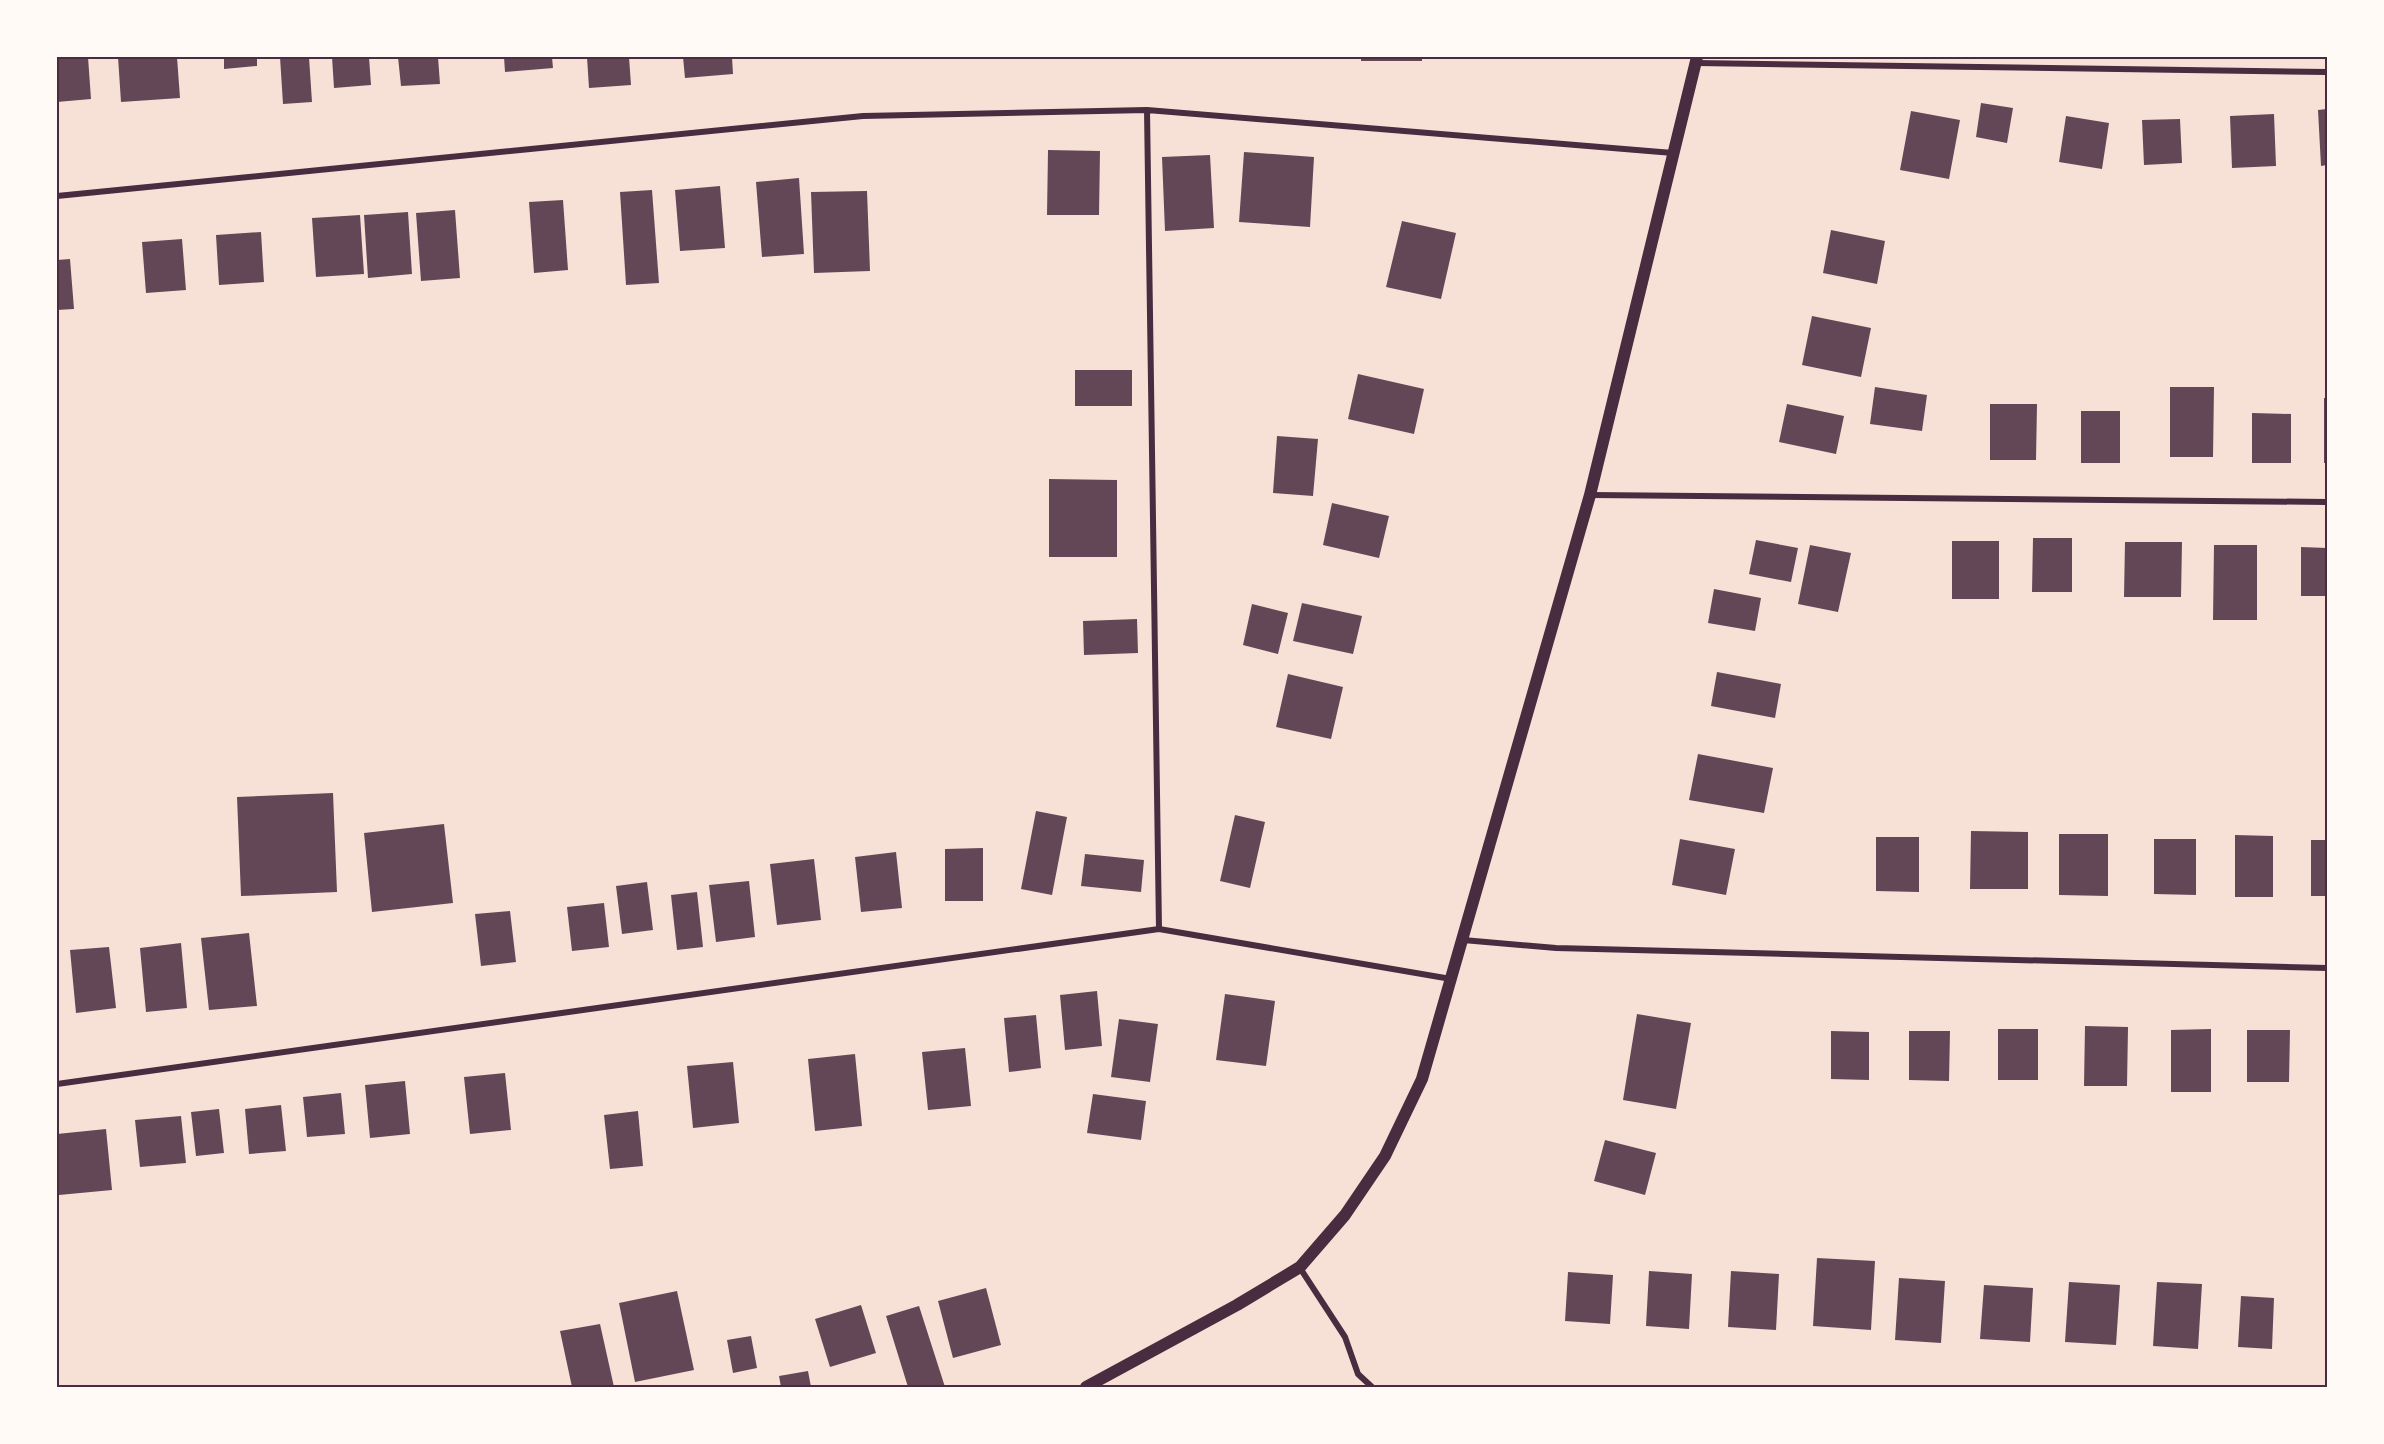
<svg xmlns="http://www.w3.org/2000/svg" width="2384" height="1444" font-family="'Noto Serif',serif">
<rect width="100%" height="100%" fill="#f7e1d7"/>
<path fill="#644757" d="M 57,57 L 88,57 L 91,99 L 57,102 Z
M 118,57 L 177,57 L 180,98 L 121,102 Z
M 224,57 L 257,57 L 257,66 L 224,69 Z
M 280,57 L 309,57 L 312,102 L 283,104 Z
M 332,57 L 369,57 L 371,85 L 334,88 Z
M 398,57 L 438,57 L 440,84 L 401,86 Z
M 504,57 L 552,57 L 553,68 L 505,72 Z
M 587,57 L 629,57 L 631,85 L 589,88 Z
M 683,57 L 732,57 L 733,74 L 685,78 Z
M 1361,57 L 1422,57 L 1422,61 L 1361,61 Z
M 1981,103 L 2013,108 L 2007,143 L 1976,137 Z
M 2327,109 L 2327,165 L 2321,166 L 2318,110 Z
M 1911,111 L 1960,120 L 1949,179 L 1900,170 Z
M 2274,114 L 2276,166 L 2232,168 L 2230,116 Z
M 2066,116 L 2109,123 L 2102,169 L 2059,162 Z
M 2180,119 L 2182,163 L 2144,165 L 2142,120 Z
M 1048,150 L 1100,151 L 1099,215 L 1047,215 Z
M 1244,152 L 1314,157 L 1310,227 L 1239,222 Z
M 1210,155 L 1214,228 L 1165,231 L 1162,157 Z
M 799,178 L 804,254 L 762,257 L 756,182 Z
M 720,186 L 725,248 L 680,251 L 675,190 Z
M 652,190 L 659,283 L 626,285 L 620,192 Z
M 867,191 L 870,271 L 814,273 L 811,192 Z
M 563,200 L 568,270 L 534,273 L 529,202 Z
M 455,210 L 460,278 L 421,281 L 416,213 Z
M 408,212 L 412,274 L 368,278 L 364,215 Z
M 360,215 L 364,274 L 316,277 L 312,218 Z
M 1402,221 L 1456,233 L 1441,299 L 1386,287 Z
M 1831,230 L 1885,241 L 1877,284 L 1823,273 Z
M 261,232 L 264,282 L 219,285 L 216,235 Z
M 182,239 L 186,290 L 146,293 L 142,242 Z
M 70,259 L 74,309 L 57,310 L 57,260 Z
M 1812,316 L 1871,328 L 1861,377 L 1802,365 Z
M 1075,370 L 1132,370 L 1132,406 L 1075,406 Z
M 1358,374 L 1424,389 L 1414,434 L 1348,419 Z
M 1875,387 L 1927,395 L 1922,431 L 1870,424 Z
M 2170,387 L 2214,387 L 2213,457 L 2170,457 Z
M 2324,398 L 2327,398 L 2327,463 L 2324,463 Z
M 1787,404 L 1844,416 L 1836,454 L 1779,442 Z
M 1990,404 L 2037,404 L 2036,460 L 1990,460 Z
M 2081,411 L 2120,411 L 2120,463 L 2081,463 Z
M 2252,413 L 2291,414 L 2291,463 L 2252,463 Z
M 1277,436 L 1318,439 L 1313,496 L 1273,493 Z
M 1049,479 L 1117,480 L 1117,557 L 1049,557 Z
M 1332,503 L 1389,516 L 1379,558 L 1323,545 Z
M 2033,538 L 2072,538 L 2072,592 L 2032,592 Z
M 1756,540 L 1798,548 L 1791,582 L 1749,574 Z
M 1952,541 L 1999,541 L 1999,599 L 1952,599 Z
M 2125,542 L 2182,542 L 2181,597 L 2124,597 Z
M 1810,545 L 1851,553 L 1838,612 L 1798,604 Z
M 2214,545 L 2257,545 L 2257,620 L 2213,620 Z
M 2301,547 L 2327,548 L 2327,596 L 2301,596 Z
M 1714,589 L 1761,598 L 1755,631 L 1708,623 Z
M 1302,603 L 1362,616 L 1353,654 L 1293,641 Z
M 1252,604 L 1288,613 L 1278,654 L 1243,645 Z
M 1137,619 L 1138,653 L 1084,655 L 1083,621 Z
M 1717,672 L 1781,684 L 1775,718 L 1711,706 Z
M 1288,674 L 1343,687 L 1331,739 L 1276,727 Z
M 1698,754 L 1773,768 L 1764,813 L 1689,800 Z
M 333,793 L 337,892 L 241,896 L 237,797 Z
M 1036,811 L 1067,817 L 1052,895 L 1021,889 Z
M 1235,815 L 1265,822 L 1250,888 L 1220,881 Z
M 444,824 L 453,903 L 372,912 L 364,833 Z
M 1971,831 L 2028,832 L 2028,889 L 1970,889 Z
M 2059,834 L 2108,834 L 2108,896 L 2059,895 Z
M 2235,835 L 2273,836 L 2273,897 L 2235,897 Z
M 1876,837 L 1919,837 L 1919,892 L 1876,891 Z
M 1680,839 L 1735,849 L 1726,895 L 1672,885 Z
M 2154,839 L 2196,839 L 2196,895 L 2154,894 Z
M 2311,840 L 2327,840 L 2327,896 L 2311,896 Z
M 983,848 L 983,901 L 945,901 L 945,849 Z
M 896,852 L 902,908 L 861,912 L 855,857 Z
M 1085,854 L 1144,860 L 1141,892 L 1081,886 Z
M 814,859 L 821,920 L 777,925 L 770,864 Z
M 749,881 L 755,937 L 716,942 L 709,885 Z
M 647,882 L 653,930 L 622,934 L 616,886 Z
M 697,892 L 703,947 L 677,950 L 671,895 Z
M 604,903 L 609,947 L 572,951 L 567,907 Z
M 510,911 L 516,962 L 481,966 L 475,914 Z
M 249,933 L 257,1006 L 209,1010 L 201,938 Z
M 181,943 L 187,1008 L 146,1012 L 140,948 Z
M 109,947 L 116,1008 L 76,1013 L 70,950 Z
M 1097,991 L 1102,1046 L 1065,1050 L 1060,995 Z
M 1225,994 L 1275,1001 L 1266,1066 L 1216,1060 Z
M 1637,1014 L 1691,1023 L 1676,1109 L 1623,1100 Z
M 1036,1015 L 1041,1068 L 1009,1072 L 1004,1018 Z
M 1119,1019 L 1158,1024 L 1150,1082 L 1111,1077 Z
M 2085,1026 L 2128,1027 L 2127,1086 L 2084,1086 Z
M 1998,1029 L 2038,1029 L 2038,1080 L 1998,1080 Z
M 2211,1029 L 2211,1092 L 2171,1092 L 2171,1030 Z
M 2247,1030 L 2290,1030 L 2289,1082 L 2247,1082 Z
M 1831,1031 L 1869,1032 L 1869,1080 L 1831,1079 Z
M 1909,1031 L 1950,1031 L 1949,1081 L 1909,1080 Z
M 965,1048 L 971,1106 L 928,1110 L 922,1052 Z
M 855,1054 L 862,1126 L 815,1131 L 808,1059 Z
M 733,1062 L 739,1123 L 693,1128 L 687,1066 Z
M 505,1073 L 511,1130 L 470,1134 L 464,1077 Z
M 405,1081 L 410,1134 L 370,1138 L 365,1085 Z
M 341,1093 L 345,1134 L 307,1137 L 303,1097 Z
M 1093,1094 L 1146,1101 L 1141,1140 L 1087,1133 Z
M 281,1105 L 286,1151 L 249,1154 L 245,1109 Z
M 219,1109 L 224,1153 L 196,1156 L 191,1112 Z
M 638,1111 L 643,1166 L 610,1169 L 604,1115 Z
M 181,1116 L 186,1163 L 140,1167 L 135,1120 Z
M 106,1129 L 112,1190 L 59,1195 L 57,1134 Z
M 1605,1140 L 1656,1153 L 1645,1195 L 1594,1181 Z
M 1817,1258 L 1875,1261 L 1871,1330 L 1813,1326 Z
M 1649,1271 L 1692,1274 L 1689,1329 L 1646,1326 Z
M 1731,1271 L 1779,1274 L 1776,1330 L 1728,1327 Z
M 1568,1272 L 1613,1275 L 1610,1324 L 1565,1321 Z
M 1899,1278 L 1945,1281 L 1941,1343 L 1895,1340 Z
M 2069,1282 L 2120,1285 L 2116,1345 L 2065,1342 Z
M 2157,1282 L 2202,1284 L 2198,1349 L 2153,1346 Z
M 1984,1285 L 2033,1288 L 2030,1342 L 1980,1339 Z
M 986,1288 L 1001,1345 L 953,1358 L 938,1301 Z
M 677,1291 L 694,1370 L 635,1382 L 619,1303 Z
M 2241,1296 L 2274,1298 L 2272,1349 L 2238,1347 Z
M 861,1305 L 876,1353 L 830,1367 L 815,1319 Z
M 919,1306 L 945,1387 L 908,1387 L 886,1316 Z
M 600,1324 L 614,1387 L 572,1387 L 560,1331 Z
M 751,1336 L 757,1368 L 733,1373 L 727,1340 Z
M 808,1371 L 811,1387 L 781,1387 L 779,1376 Z"/>
<g fill="none" stroke-linecap="round" stroke-linejoin="round">
<path stroke="#4a2c40" stroke-width="6" d="M 1696,63 L 2327,72
M 1147,110 L 1159,929
M 57,196 L 863,116 L 1147,110 L 1673,153
M 1591,495 L 2327,502
M 1463,940 L 1556,948 L 2327,968
M 57,1084 L 1159,929 L 1451,979
M 1300,1268 L 1345,1337 L 1358,1374 L 1372,1387"/>
<path stroke="#4a2c40" stroke-width="12" d="M 1086,1387 L 1237,1305 L 1300,1267 L 1345,1215 L 1385,1156 L 1422,1079 L 1590,495 L 1697,57"/>
</g>
<rect width="2384" height="1444" fill="none" stroke="#fffaf5" stroke-width="117"/>
<rect x="58" y="58" width="2268" height="1328" fill="none" stroke="#4a2c40" stroke-width="2"/>
</svg>
